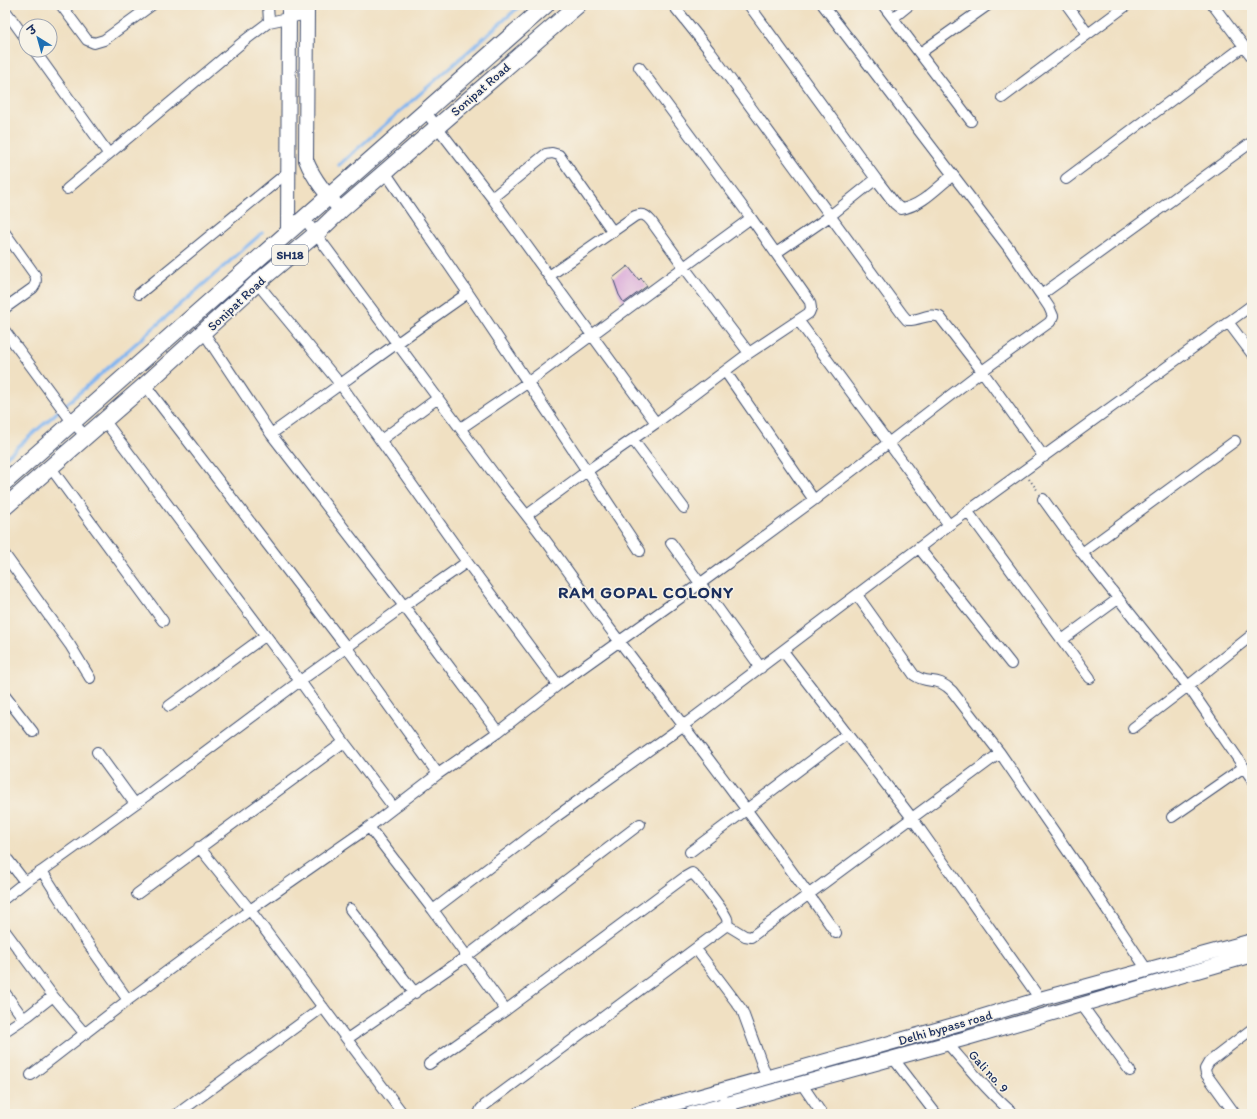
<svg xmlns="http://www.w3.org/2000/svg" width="1257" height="1119" font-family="Itim,'Playpen Sans Deva',sans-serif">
<rect width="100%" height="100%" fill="#f7f3e8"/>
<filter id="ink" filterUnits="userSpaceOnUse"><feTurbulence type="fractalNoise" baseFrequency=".025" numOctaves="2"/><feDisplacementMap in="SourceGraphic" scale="8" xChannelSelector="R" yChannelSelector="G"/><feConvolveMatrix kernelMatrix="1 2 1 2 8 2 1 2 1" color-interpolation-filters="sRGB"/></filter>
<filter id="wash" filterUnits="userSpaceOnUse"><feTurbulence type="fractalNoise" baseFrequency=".012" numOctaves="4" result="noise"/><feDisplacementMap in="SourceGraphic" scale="16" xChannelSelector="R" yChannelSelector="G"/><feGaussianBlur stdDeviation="0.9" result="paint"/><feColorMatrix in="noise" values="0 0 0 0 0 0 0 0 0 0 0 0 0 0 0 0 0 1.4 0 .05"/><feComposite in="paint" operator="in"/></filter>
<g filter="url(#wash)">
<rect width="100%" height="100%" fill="#f0e0c2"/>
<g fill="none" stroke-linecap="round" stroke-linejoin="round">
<path stroke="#83b6f0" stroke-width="3.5" d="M 339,165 L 521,5
M 5,458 L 262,233"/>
</g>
<g id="blocks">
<path fill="#daaad9" d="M 628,266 L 639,280 L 641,278 L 647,286 L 624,303 L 619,295 L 613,278 Z"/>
</g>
</g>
<g filter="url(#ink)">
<use href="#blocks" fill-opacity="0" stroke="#3b4a6d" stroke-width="1"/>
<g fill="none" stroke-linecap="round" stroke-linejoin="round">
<defs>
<path id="street" d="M 61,5 L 87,40 L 94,43 L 104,40 L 152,5
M 268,5 L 269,22
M 673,5 L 709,50 L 902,314 L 907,320 C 919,321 929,312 940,317 L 982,371 L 1044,457
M 749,5 L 876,179 L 830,216 L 776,253
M 823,5 L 1011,251 L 1041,295 L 1252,142
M 883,5 L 971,121
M 1067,5 L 1088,34
M 1213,5 L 1252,57
M 5,10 L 26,39
M 893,18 L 909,5
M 34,50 L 108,153
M 920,53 L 988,5
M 639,67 L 751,218 L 810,302 L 811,308 L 809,313 L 749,353
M 1002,98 L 1127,5
M 425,111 L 492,198 L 656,423
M 876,179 L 895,204 L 901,209 C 921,206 937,188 953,175
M 1066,179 L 1244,46
M 67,189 L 244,41 L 269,22 L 307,14
M 492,198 L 546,154 L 552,153 L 559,155 L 613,232
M 304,218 L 506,490 C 547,538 581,592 620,642 C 693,738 766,834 836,933
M 5,233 L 35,275 C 37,281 36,284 33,288 L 5,308
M 549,276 L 635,216 C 642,213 646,215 651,221 L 684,267 L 751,218
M 257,283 L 341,385 L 467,562 L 558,685 L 701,583 L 814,500 L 725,371 L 656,423 L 587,471 L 468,293 L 385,172
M 139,294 L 288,172
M 1228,322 L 1252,354
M 5,331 L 73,423 L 86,436
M 204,333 L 271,434 L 404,606 L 498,732
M 145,385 L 347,648 L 438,774
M 104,420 L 300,681 L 344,742 L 394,808
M 461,428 L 527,383 L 684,267 L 749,353 L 725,371
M 271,434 C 337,387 402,339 468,293
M 381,440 L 438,398
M 633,440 L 684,508
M 51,468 L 163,621
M 1043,499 L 1082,553 L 1188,686 L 1252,635
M 814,500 L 982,371 L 1050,322 L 1053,316 L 1049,307 L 1041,295
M 968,512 L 1090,678
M 527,515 L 587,471 L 640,551
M 949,525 L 1252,305
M 671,543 L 761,668
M 919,548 L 1011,664
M 1082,553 L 1235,441
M 5,555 L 70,645 L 90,678
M 857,595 L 914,675 C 925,683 931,679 941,683 C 945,685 949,688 952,691 L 1000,753 L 1080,869 L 1147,970
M 1062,640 L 1118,599
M 783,651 L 847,734
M 558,685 L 498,732 L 438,774 L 369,827 L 433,910 L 557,816 L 684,725 L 949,525 L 798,320
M 5,696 L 33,732
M 169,706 L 265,636
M 1133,728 L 1188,686 L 1252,779
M 97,752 L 135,804 L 300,681 L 404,606 L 467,562
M 1172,817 L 1244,767
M 369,827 L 250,910 L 403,1114
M 690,852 L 847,734 L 912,818 L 1040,999
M 5,856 L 25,882 L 42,871 L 87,942 L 128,1000
M 42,871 L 135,804
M 137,894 L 344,742
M 5,898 L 25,882
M 350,909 L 415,993
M 433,910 L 506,1010 L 685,877 L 692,873 C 698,878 725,912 727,919 C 728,921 727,923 727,925
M 727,925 L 745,936 L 751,937 L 1000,753
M 5,931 L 53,996 L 85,1034
M 696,949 L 742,1010 L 767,1078
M 5,993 L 23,1018
M 1081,1004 L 1130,1071
M 5,1031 L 29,1015 L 53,996
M 347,1039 L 467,956 L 640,824
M 947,1043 C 969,1068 989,1093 1014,1114
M 893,1058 L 936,1114
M 429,1064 L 506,1010
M 31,1075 L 128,1000 L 250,910 L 199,847
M 801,1083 L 822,1114
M 724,1100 L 735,1114
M 177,1114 L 323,1007
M 479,1114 L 481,1109 L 485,1105 L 727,925
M 1235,1114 L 1206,1074 L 1205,1069 L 1209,1062 L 1252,1029"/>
<path id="secondary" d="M 307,5 L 306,160 C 314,180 327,195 341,210
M 288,232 L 289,5
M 637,1114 L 961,1023 L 1040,999 L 1252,941
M 691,1114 L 967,1038 L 1252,955"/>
<path id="primary" d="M 5,482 L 546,5
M 5,507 L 145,385 L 257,283 L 317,233 L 341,210 L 578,5"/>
</defs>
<use href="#street" stroke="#3b4a6d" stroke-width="12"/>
<use href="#secondary" stroke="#3b4a6d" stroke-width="16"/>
<use href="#primary" stroke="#3b4a6d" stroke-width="18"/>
<path stroke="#3b4a6d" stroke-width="2" stroke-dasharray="1 3" stroke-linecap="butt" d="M 1029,479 L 1038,491"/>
<use href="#street" stroke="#fff" stroke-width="10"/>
<use href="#secondary" stroke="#fff" stroke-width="14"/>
<use href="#primary" stroke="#fff" stroke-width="16"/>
</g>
</g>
<g text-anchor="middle" stroke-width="3" stroke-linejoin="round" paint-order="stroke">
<rect fill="#f7f3e8" stroke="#5d6a87" stroke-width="1" x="272" y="245" width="36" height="20" rx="3"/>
<g font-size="12" font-weight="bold" fill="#1b2f5e">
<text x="290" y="259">SH18</text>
</g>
<g font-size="13" fill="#1b2f5e" stroke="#f7f3e8">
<text transform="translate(480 89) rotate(-41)" y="5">Sonipat Road</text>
<text transform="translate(236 303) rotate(-43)" y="5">Sonipat Road</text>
<text transform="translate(945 1027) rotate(-16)" y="5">Delhi bypass road</text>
<text transform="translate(989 1071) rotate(48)" y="5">Gali no. 9</text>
</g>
<g font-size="17" font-weight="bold" letter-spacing="1" fill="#1b2f5e" stroke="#f7f3e8">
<text x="646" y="598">RAM GOPAL COLONY</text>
</g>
</g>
<rect width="1257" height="1119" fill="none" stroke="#f7f3e8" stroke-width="20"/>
<g transform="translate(38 38) rotate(323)"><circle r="19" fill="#f7f3e8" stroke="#9fa5b1"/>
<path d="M0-3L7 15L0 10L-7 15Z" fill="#1f6fb2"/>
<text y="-6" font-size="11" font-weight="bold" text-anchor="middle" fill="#1b2f5e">उ</text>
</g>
</svg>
